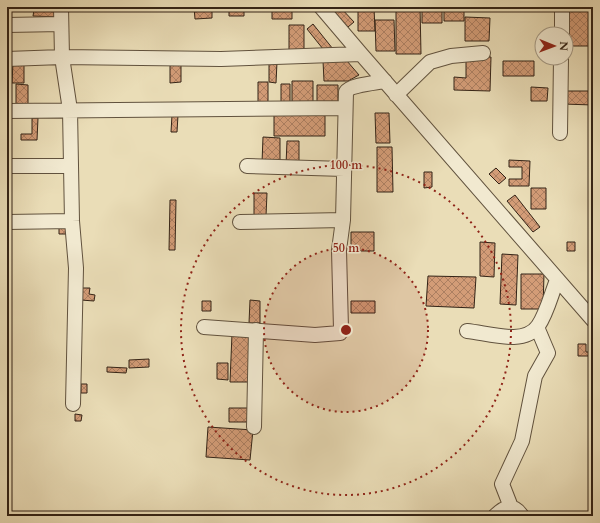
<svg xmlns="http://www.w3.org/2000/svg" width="600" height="523" font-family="Cardo,serif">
<defs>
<pattern id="building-cross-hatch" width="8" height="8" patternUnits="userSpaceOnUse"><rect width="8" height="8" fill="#d39c77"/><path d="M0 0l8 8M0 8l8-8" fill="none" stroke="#ac7f61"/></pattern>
</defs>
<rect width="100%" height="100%" fill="#eaddb7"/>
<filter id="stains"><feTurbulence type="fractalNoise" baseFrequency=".005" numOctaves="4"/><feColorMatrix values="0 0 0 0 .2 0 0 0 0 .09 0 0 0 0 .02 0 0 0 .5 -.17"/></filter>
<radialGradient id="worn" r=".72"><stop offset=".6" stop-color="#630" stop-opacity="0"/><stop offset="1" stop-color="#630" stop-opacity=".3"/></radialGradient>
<path fill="url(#building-cross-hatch)" stroke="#332316" d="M 41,7 L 58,7 L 58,17 L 33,16 L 34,10 L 41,10 Z
M 194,7 L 212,7 L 212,18 L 195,19 Z
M 229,7 L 244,7 L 244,16 L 229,16 Z
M 272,7 L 292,7 L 292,19 L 272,19 Z
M 329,7 L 340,7 L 354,22 L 348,27 Z
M 358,7 L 374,7 L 375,31 L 358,31 Z
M 396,7 L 420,7 L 421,54 L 396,54 Z
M 422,7 L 442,7 L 442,23 L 422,23 Z
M 444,7 L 464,7 L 464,21 L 444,21 Z
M 567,7 L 593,7 L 593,46 L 568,46 Z
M 465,17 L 490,18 L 489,41 L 465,41 Z
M 375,20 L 394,20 L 395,51 L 376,51 Z
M 313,24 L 333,49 L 327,54 L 307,29 Z
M 289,25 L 304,25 L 304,55 L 289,55 Z
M 466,56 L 491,57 L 490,91 L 454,90 L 454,77 L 466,78 Z
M 323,61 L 347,61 L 359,75 L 348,81 L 324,81 Z
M 503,61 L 534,61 L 534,76 L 503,76 Z
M 13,62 L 24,62 L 24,83 L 12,83 Z
M 269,62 L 277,62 L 276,83 L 269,82 Z
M 170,63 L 181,63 L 181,82 L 170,83 Z
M 292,81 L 313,81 L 313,107 L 292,107 Z
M 258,82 L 268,82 L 268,106 L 258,106 Z
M 16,84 L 28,85 L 28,106 L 16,106 Z
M 281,84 L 290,84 L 290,106 L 281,106 Z
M 317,85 L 338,85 L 338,107 L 317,107 Z
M 531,87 L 548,88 L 547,101 L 531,101 Z
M 563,91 L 593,91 L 593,105 L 563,104 Z
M 274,110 L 325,111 L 325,136 L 274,136 Z
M 375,113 L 389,113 L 390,143 L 376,143 Z
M 172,115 L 178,115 L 177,132 L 171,132 Z
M 32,118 L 38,118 L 37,140 L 21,140 L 21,134 L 32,134 Z
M 263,137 L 280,138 L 280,163 L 262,163 Z
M 287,141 L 299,141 L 299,165 L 286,165 Z
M 377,147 L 392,147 L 393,192 L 377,192 Z
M 509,160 L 530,161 L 529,186 L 509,186 L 509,179 L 522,179 L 522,167 L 509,167 Z
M 496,168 L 506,178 L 499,184 L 489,174 Z
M 424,172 L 432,172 L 432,187 L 424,188 Z
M 531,188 L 546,188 L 546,209 L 531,209 Z
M 254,193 L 267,193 L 266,216 L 254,216 Z
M 515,195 L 540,227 L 533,232 L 507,201 Z
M 170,200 L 176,200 L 175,250 L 169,250 Z
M 59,227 L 67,228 L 66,234 L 59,234 Z
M 351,232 L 374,232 L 374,251 L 351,251 Z
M 480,242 L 495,243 L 494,277 L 480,276 Z
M 567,242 L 575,242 L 575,251 L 567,251 Z
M 502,254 L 518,255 L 516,305 L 500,304 Z
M 521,274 L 544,274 L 543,309 L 521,309 Z
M 428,276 L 476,277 L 474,308 L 426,306 Z
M 82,288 L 90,288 L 89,294 L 95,295 L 94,301 L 81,300 Z
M 250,300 L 260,301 L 260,323 L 249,323 Z
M 202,301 L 211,301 L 211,311 L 202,311 Z
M 351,301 L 375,301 L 375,313 L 351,313 Z
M 232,334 L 254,335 L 252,382 L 230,382 Z
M 578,344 L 586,344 L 586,352 L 593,352 L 593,356 L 578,356 Z
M 149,359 L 149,367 L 129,368 L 129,360 Z
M 217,363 L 228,363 L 228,380 L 217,379 Z
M 107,367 L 127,368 L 126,373 L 107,372 Z
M 81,384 L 87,384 L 87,393 L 81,393 Z
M 229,408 L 252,408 L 252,422 L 229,422 Z
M 75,414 L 82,415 L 81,421 L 75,421 Z
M 208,427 L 253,430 L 250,460 L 206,457 Z"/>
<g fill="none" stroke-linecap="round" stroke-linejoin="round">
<defs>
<path id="minor" d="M 61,7 L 62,57 L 70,110 L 72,221 L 76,268 L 73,404
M 321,7 L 361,54 L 593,320
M 7,25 L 61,24
M 562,34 L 562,7
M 7,59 L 62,57 L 221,59 L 361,54
M 396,95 L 430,62 L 451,56 L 483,53
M 7,111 L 345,108
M 560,133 L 561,58
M 7,166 L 71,166
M 247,166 L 344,169
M 7,222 L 72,221
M 240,222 L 343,220
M 204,327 L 315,335 L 340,333 L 341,329 L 339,250 L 343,220 L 346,92 C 350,85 375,83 385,81
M 467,331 C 488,333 524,346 538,326 C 547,313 551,295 557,280
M 254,427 L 256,330
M 511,507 L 502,484 L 522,441 L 535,376 L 548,353 L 537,327
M 495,516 C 505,506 513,503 522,516"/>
</defs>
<use href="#minor" stroke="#61523e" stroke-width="16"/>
<use href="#minor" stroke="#f1e9d0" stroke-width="14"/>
</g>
<circle cx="346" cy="330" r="82" fill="#8f2418" fill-opacity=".12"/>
<g fill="none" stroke="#8f2418" stroke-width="2" stroke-dasharray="2 4">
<circle cx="346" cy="330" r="82"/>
<circle cx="346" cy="330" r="165"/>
</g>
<circle cx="346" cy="330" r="6" fill="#8f2418" stroke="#f1e9d0" stroke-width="2"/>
<g font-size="12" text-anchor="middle" font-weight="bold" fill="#8f2418" stroke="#f1e9d0" stroke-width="3" stroke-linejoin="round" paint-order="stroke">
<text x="346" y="169">100 m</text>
<text x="346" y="252">50 m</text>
</g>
<rect width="600" height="523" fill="none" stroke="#eaddb7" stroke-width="24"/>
<rect x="8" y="8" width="584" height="507" fill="none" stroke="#332316" stroke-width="2"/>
<rect x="12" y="12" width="576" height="499" fill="none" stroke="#332316"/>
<g transform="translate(554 46) rotate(91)"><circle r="19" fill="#f1e9d0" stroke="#a59a86"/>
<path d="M0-3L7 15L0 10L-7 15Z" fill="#8f2418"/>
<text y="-6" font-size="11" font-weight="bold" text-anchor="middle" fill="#332316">N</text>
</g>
<rect width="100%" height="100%" filter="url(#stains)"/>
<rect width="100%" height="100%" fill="url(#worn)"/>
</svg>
